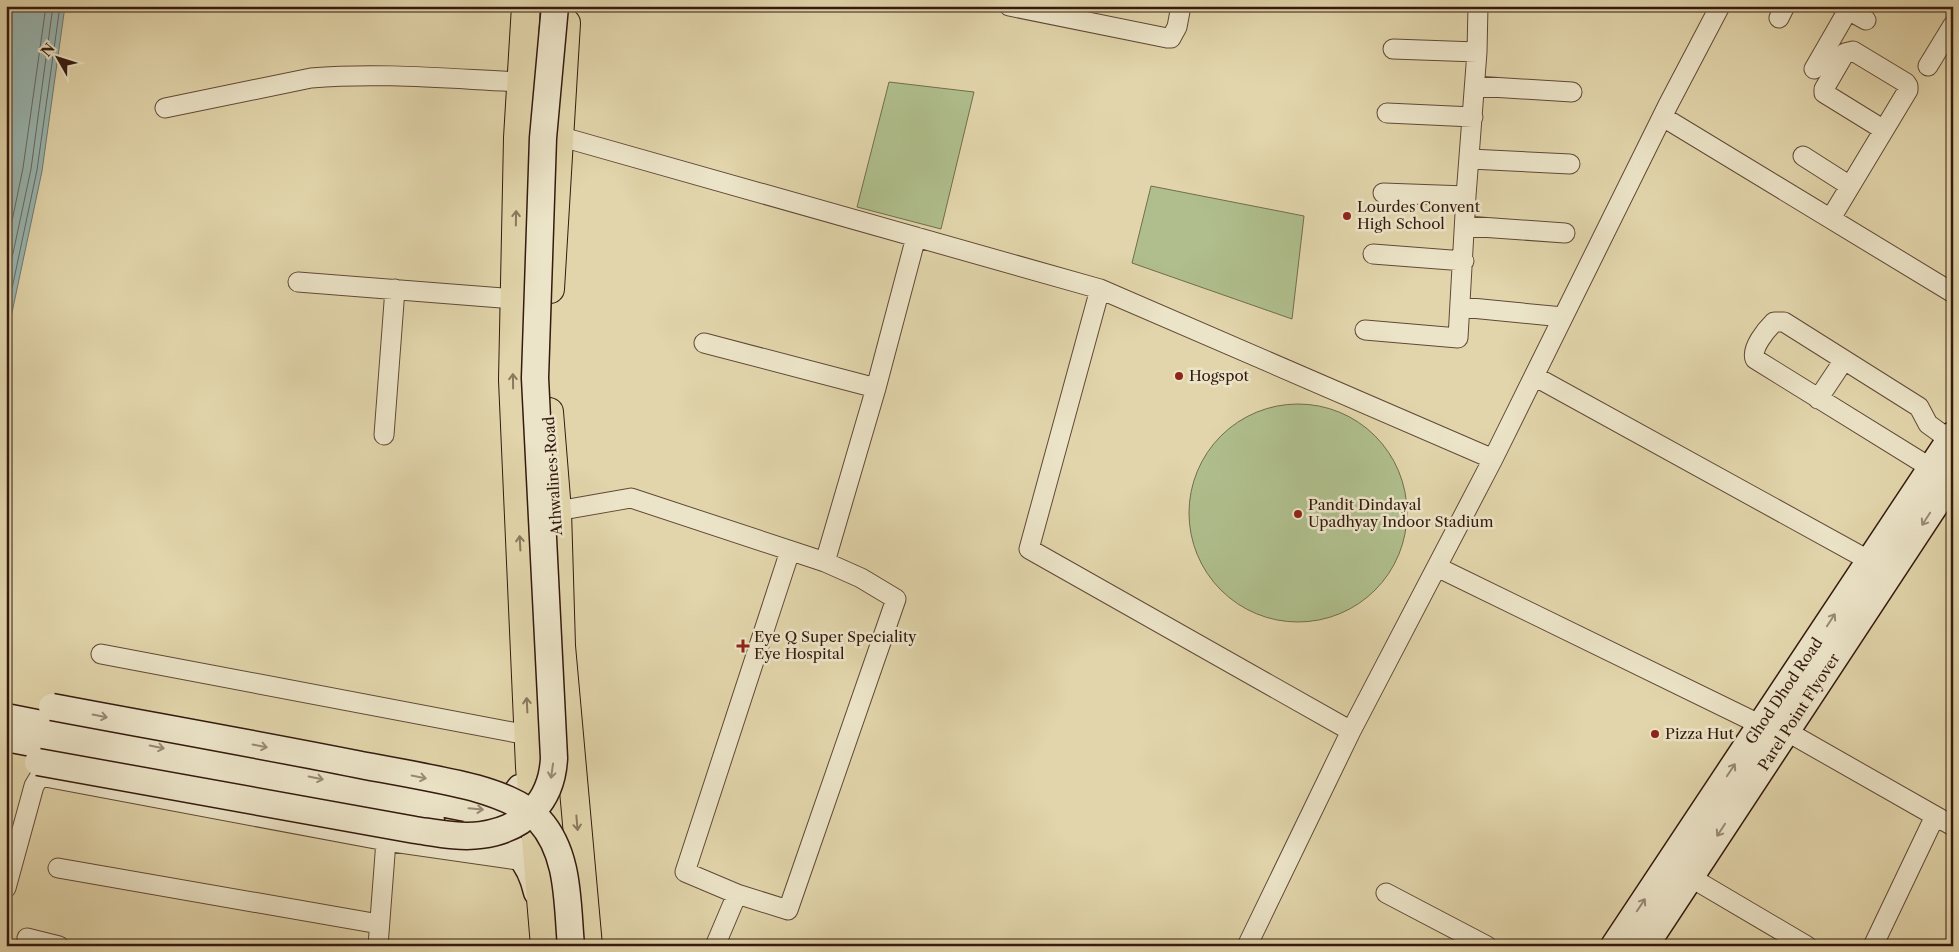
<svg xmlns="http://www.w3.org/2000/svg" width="1959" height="952" font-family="'Libre Caslon Text',serif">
<rect width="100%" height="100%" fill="#e2d5ab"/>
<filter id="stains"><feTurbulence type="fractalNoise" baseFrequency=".004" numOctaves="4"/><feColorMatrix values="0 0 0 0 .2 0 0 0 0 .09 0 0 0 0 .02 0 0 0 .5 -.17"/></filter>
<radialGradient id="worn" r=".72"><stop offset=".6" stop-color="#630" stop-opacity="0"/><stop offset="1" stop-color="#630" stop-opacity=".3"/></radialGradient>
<path fill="#afbe8c" stroke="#726c4e" d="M 889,82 L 974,92 L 941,229 L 857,207 Z
M 1151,186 L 1304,216 L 1292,319 L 1132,263 Z
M1189 513a109 109 0 1 1 218 0a109 109 0 1 1-218 0Z"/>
<path fill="#98b6b2" stroke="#707871" d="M 6,6 L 65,6 L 42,171 L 6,341 Z"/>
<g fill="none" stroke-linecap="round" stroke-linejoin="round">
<path stroke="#666860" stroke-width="1" d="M 6,250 L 23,168 L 46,6
M 6,286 L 31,169 L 53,6
M 6,317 L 37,170 L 60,6"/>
<defs>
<path id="street" d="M 1009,6 L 1167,38 L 1171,38 L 1177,27 L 1181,6
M 1841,6 L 1866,20
M 1779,18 L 1785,6
M 1393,49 L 1477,52
M 1928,66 L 1953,25
M 1814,69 L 1848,10
M 1475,86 L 1572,92
M 165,108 L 311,78 C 381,72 452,79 522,82
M 1387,113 L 1473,117
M 1663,117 L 1953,293
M 548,133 L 1100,289 L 1493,459
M 1803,156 L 1850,186
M 1470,159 L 1570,164
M 1383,193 L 1466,196
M 1831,218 L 1908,90 L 1908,86 L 1906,83 L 1853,51 L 1845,53 L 1824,89 L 1824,93 L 1884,130
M 1466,226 L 1565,233
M 1373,254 L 1464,261
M 298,282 L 515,299
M 1100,289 L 1029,549 L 1351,731
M 1461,307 L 1563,317
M 1365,330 L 1458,338 L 1466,196 L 1477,52 L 1478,6
M 704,343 L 876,388
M 1534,376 L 1870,561
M 1818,399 L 1844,360
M 384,435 L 395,289
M 1931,468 L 1755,359 C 1751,348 1766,330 1774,322 L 1784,322 L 1919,407 L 1928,424 L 1950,440
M 557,511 L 631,498 L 825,562 L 861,578 L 896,599 L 788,910 L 737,894 L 715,946
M 825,562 L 876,388 L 916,237
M 1437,567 L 1761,725 L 1786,731 L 1953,826
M 101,654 L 528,735
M 58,868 L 379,924
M 1690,877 L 1807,946
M 6,888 L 34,786 L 40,776 L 386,841 L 531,862
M 1386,893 L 1487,946
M 737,894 L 685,872 L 790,551
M 27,938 L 59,946
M 378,946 L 386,841
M 1247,946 L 1351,731 L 1493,459 L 1668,105 L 1720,6
M 1873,946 L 1935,816"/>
<path id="secondary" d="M 6,717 L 466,808 L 487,810 L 510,801 L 520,788
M 6,738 L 431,820
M 474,829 C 508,836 529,857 537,892
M 1614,946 L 1953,435
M 1645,946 L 1953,478"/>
<path id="primary" d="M 526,6 L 518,138 L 513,380 L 530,767 L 545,946
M 550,289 L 566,23
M 549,412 L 557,511 L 561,646 L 588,946"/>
</defs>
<use href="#street" stroke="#604936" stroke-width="21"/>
<use href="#secondary" stroke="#341a0f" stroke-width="29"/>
<use href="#primary" stroke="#341a0f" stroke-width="30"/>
<use href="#street" stroke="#ece4c8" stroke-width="19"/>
<use href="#secondary" stroke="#ece4c8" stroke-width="26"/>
<use href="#primary" stroke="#e2d5ab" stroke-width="28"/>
<defs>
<path id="secondary-bridge" d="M 52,707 C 153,726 255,744 356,764 C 396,772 436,778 475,788 C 496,794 523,803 539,820 C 570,854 567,904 571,946
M 38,762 L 415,830 C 436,833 460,838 481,835 C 525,829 552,801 554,758 L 535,378 L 543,138 L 555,6"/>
</defs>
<use href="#secondary-bridge" stroke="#341a0f" stroke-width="29" stroke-linecap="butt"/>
<use href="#secondary-bridge" stroke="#ece4c8" stroke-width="26"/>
</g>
<defs><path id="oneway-shaft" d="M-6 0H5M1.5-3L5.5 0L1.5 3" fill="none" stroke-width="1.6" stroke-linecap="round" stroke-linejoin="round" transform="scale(1.25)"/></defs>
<g stroke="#8b785d">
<use href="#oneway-shaft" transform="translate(516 218) rotate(-89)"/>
<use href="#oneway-shaft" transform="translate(513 381) rotate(-91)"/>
<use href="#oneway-shaft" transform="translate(520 543) rotate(-93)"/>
<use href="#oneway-shaft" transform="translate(527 705) rotate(-93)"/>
<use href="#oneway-shaft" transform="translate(577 823) rotate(85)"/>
</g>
<g stroke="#998975">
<use href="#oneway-shaft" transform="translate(1926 519) rotate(123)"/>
<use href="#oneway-shaft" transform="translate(1831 620) rotate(-57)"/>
<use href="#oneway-shaft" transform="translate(100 716) rotate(11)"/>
<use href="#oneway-shaft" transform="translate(260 746) rotate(11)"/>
<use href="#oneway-shaft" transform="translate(157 747) rotate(11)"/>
<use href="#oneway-shaft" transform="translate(1731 770) rotate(-56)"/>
<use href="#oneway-shaft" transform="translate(552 771) rotate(98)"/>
<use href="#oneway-shaft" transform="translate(419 777) rotate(11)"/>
<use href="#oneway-shaft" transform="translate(316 778) rotate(11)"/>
<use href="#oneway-shaft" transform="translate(476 809) rotate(5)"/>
<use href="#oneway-shaft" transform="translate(1721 830) rotate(123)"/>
<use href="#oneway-shaft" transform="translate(1641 905) rotate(-56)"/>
</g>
<g fill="#8f2418" stroke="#ece4c8" stroke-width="2">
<circle cx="1347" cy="216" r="5"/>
<circle cx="1179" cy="376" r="5"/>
<circle cx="1298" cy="514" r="5"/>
<path d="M740.5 638.5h5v5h5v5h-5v5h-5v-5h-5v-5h5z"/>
<circle cx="1655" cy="734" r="5"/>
</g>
<g text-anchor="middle" stroke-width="5" stroke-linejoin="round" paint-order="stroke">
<g font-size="15" fill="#341a0f" stroke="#ece4c8" text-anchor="start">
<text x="1357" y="212">Lourdes Convent<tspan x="1357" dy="17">High School</tspan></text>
<text x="1189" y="381">Hogspot</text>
<text x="1308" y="510">Pandit Dindayal<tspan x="1308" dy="17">Upadhyay Indoor Stadium</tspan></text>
<text x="754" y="642">Eye Q Super Speciality<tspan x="754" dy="17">Eye Hospital</tspan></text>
<text x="1665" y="739">Pizza Hut</text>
</g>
<g font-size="15" fill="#341a0f" stroke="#ece4c8">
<text transform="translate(553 476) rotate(-94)" y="5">Athwalines Road</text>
<text transform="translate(1784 691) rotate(-56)" y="5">Ghod Dhod Road</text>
<text transform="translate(1799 712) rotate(-57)" y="5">Parel Point Flyover</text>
</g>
</g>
<rect width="1959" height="952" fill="none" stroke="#e2d5ab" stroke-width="25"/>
<rect x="8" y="8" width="1944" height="937" fill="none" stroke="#341a0f" stroke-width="2.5"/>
<rect x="12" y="12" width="1934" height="927" fill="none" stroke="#341a0f"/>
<g transform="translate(58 58) rotate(309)" stroke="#ece4c8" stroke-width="4" paint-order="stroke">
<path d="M0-4L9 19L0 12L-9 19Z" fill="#341a0f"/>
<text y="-8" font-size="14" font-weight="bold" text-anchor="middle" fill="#341a0f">N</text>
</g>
<rect width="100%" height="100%" filter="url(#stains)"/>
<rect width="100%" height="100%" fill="url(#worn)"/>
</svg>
